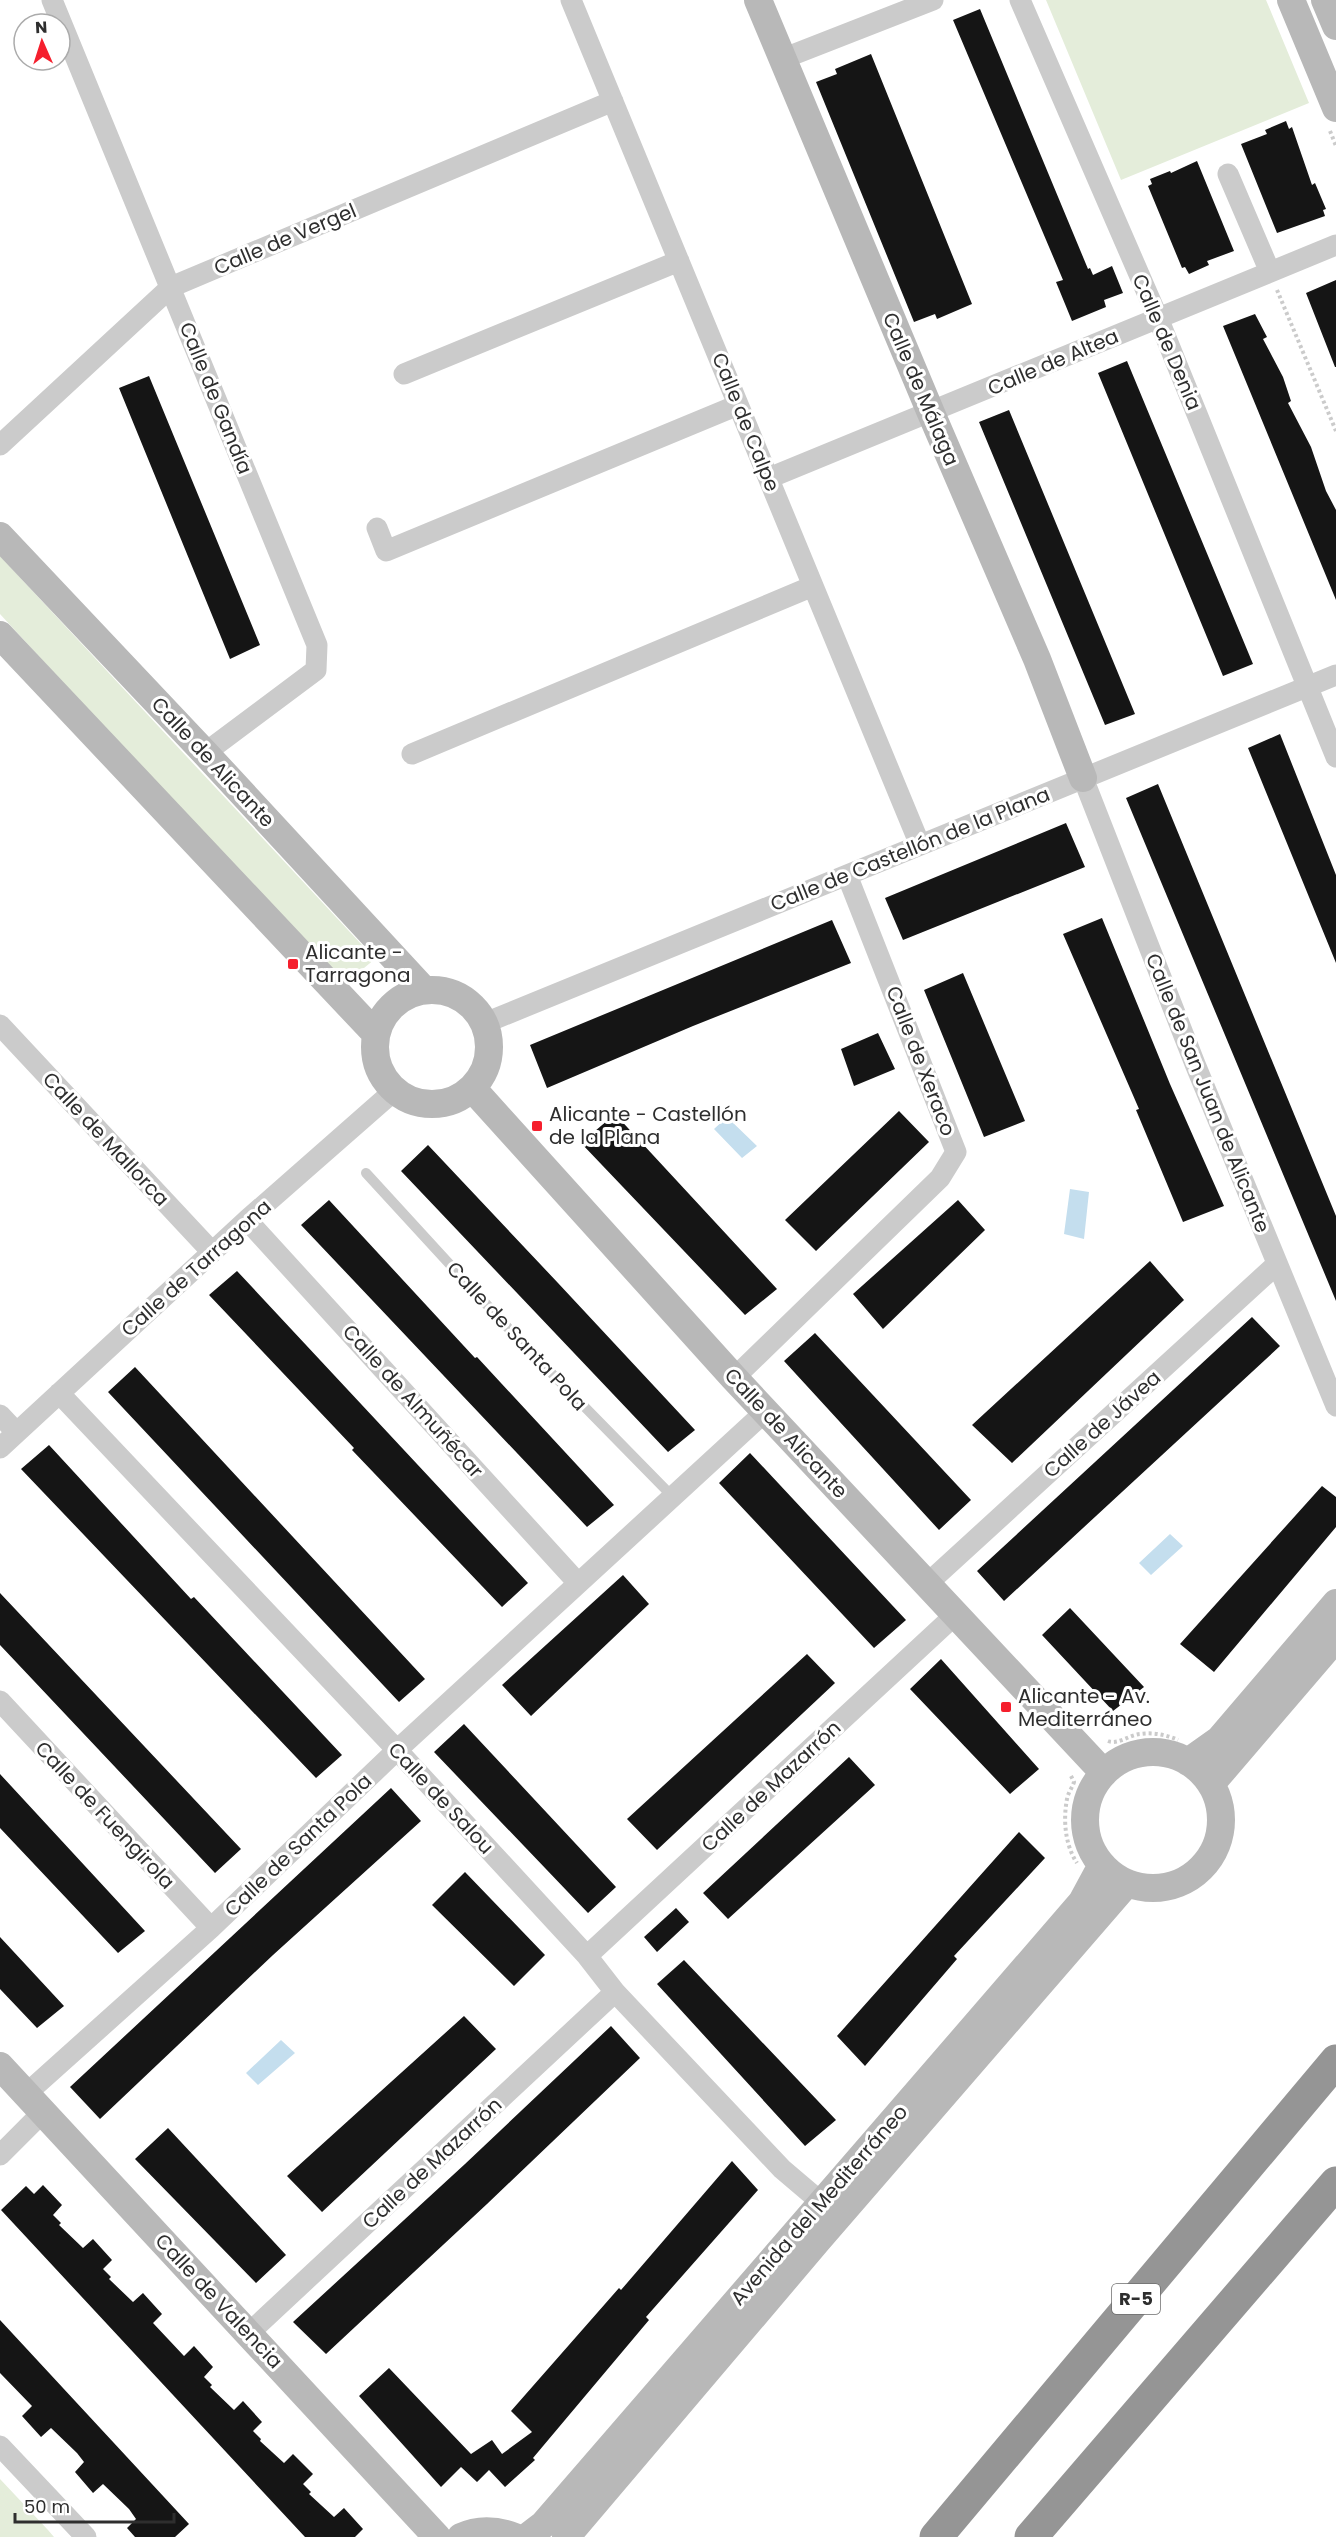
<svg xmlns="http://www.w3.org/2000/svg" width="1336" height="2537" font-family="Poppins,sans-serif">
<rect width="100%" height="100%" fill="#fff"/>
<path fill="#e4edda" d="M 1046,0 L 1266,0 L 1309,103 L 1121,180 Z
M 0,556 L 375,959 L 342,986 L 0,614 Z
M 0,2479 L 48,2530 L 54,2537 L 0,2537 Z"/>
<path fill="#c4deee" d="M 727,1117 L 757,1146 L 742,1158 L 714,1129 Z
M 1070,1189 L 1089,1192 L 1084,1239 L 1064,1234 Z
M 1170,1534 L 1183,1546 L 1151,1575 L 1139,1563 Z
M 281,2040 L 295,2053 L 258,2085 L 246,2073 Z"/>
<path fill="#151515" d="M 980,9 L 1088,269 L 1090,268 L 1093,275 L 1112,266 L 1123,293 L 1104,300 L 1106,307 L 1072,321 L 1056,282 L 1063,280 L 953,20 Z
M 871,54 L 972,304 L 937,319 L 935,314 L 914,322 L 816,82 L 837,74 L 835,69 Z
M 1286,121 L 1289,129 L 1292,127 L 1312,185 L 1315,183 L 1326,209 L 1323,210 L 1325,216 L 1277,233 L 1241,144 L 1267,134 L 1265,130 Z
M 1197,161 L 1234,251 L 1207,261 L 1209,265 L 1189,274 L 1185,267 L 1182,268 L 1148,186 L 1152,184 L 1150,179 L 1170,171 L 1171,173 Z
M 1336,280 L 1336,367 L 1335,367 L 1306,293 Z
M 1255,314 L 1267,337 L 1263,339 L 1283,377 L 1291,401 L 1288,403 L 1311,447 L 1326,491 L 1336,510 L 1336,600 L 1223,326 Z
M 1127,361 L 1253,664 L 1223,676 L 1098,373 Z
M 149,376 L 260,645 L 230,659 L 119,388 Z
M 1009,410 L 1135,714 L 1105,725 L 979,422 Z
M 1280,734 L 1336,875 L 1336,963 L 1248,748 Z
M 1158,784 L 1336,1216 L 1336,1301 L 1126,798 Z
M 1066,823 L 1085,867 L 903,940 L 885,898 Z
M 1102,918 L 1170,1084 L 1224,1206 L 1183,1222 L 1136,1110 L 1139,1109 L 1063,934 Z
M 832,920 L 851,963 L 693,1026 L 547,1088 L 530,1045 Z
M 963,973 L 1025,1121 L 984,1137 L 924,990 Z
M 878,1033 L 895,1069 L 854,1086 L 841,1049 Z
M 899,1111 L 929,1142 L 816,1251 L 785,1220 Z
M 615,1114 L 777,1289 L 745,1315 L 581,1143 Z
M 428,1145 L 558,1283 L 695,1430 L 668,1452 L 401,1171 Z
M 329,1200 L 475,1358 L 477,1357 L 614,1505 L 587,1527 L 301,1225 Z
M 958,1200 L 985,1230 L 883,1329 L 853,1294 Z
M 1150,1261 L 1184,1300 L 1012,1463 L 972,1425 Z
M 237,1271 L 528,1583 L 502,1607 L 352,1450 L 354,1448 L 209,1295 Z
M 1252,1317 L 1280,1346 L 1004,1601 L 977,1571 Z
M 815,1333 L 971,1500 L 939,1530 L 784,1361 Z
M 135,1367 L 425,1679 L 399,1702 L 108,1392 Z
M 49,1445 L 191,1599 L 194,1597 L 342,1755 L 316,1778 L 21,1469 Z
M 750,1453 L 906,1620 L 874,1648 L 719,1483 Z
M 1322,1486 L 1336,1497 L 1336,1527 L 1214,1672 L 1180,1644 Z
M 623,1575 L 649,1604 L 531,1716 L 502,1685 Z
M 0,1593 L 241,1849 L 215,1873 L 0,1645 Z
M 1070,1608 L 1144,1687 L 1113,1711 L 1042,1635 Z
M 807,1654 L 835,1683 L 657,1850 L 627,1819 Z
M 941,1659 L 1039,1769 L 1010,1794 L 910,1689 Z
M 464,1724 L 616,1887 L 588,1913 L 434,1752 Z
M 849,1757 L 875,1785 L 728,1919 L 703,1893 Z
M 0,1774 L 145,1931 L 118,1953 L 0,1828 Z
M 391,1788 L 421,1821 L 273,1955 L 100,2119 L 70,2087 Z
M 1019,1832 L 1045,1858 L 954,1956 L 957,1959 L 865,2066 L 837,2036 Z
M 465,1872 L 545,1955 L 514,1986 L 432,1905 Z
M 676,1908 L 689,1922 L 657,1952 L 644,1937 Z
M 0,1937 L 64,2006 L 37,2028 L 0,1989 Z
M 684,1960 L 836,2120 L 805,2146 L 657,1984 Z
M 464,2016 L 496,2049 L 322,2212 L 287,2176 Z
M 611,2026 L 640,2058 L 487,2204 L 326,2354 L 293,2322 L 465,2164 Z
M 168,2128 L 286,2255 L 256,2283 L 135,2159 Z
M 732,2161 L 758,2190 L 646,2317 L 649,2320 L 533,2458 L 535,2460 L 505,2487 L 489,2470 L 477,2482 L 461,2467 L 441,2487 L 359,2396 L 389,2368 L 471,2454 L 492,2440 L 502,2454 L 532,2432 L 511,2411 L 619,2288 L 621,2290 Z
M 43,2185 L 62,2205 L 53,2215 L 61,2223 L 59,2225 L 83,2248 L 93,2239 L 112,2260 L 103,2269 L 111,2277 L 109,2279 L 133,2302 L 143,2293 L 162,2314 L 153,2323 L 184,2356 L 194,2346 L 213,2367 L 204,2377 L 212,2385 L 210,2387 L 234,2410 L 243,2401 L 262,2422 L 253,2431 L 261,2439 L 260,2441 L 284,2463 L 293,2454 L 313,2474 L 303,2484 L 311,2492 L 309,2494 L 334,2517 L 344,2508 L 363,2529 L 355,2537 L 305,2537 L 1,2210 L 26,2186 L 34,2194 Z
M 0,2320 L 189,2524 L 175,2537 L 135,2537 L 127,2528 L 136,2519 L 129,2509 L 103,2484 L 93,2493 L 75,2472 L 84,2462 L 77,2453 L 51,2428 L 41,2437 L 22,2416 L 32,2406 L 0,2373 Z"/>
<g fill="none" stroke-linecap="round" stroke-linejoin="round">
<path stroke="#cbcbcb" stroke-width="4" stroke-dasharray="3 3" stroke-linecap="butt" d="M 1330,131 L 1336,146
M 1277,290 L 1336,431
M 1108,1741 C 1118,1745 1129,1735 1140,1734 C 1153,1732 1167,1735 1178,1740
M 1071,1776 L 1074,1782 C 1072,1788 1068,1793 1067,1799 C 1063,1820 1065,1845 1077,1863"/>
<path stroke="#cbcbcb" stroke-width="10" d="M 366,1173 L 521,1342 L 672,1496"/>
<path stroke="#cbcbcb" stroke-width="21" d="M 52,0 L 317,645 L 316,670 L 205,753
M 571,0 L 920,845
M 1020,0 L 1158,318 L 1336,757
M 782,59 L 933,0
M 1228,174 L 1270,272
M 404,374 L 679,261
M 0,445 L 171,287 L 613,101
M 769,478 L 1336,245
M 377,528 L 386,551 L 738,405
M 412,754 L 813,586
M 1083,778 L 1195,1064 L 1336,1406
M 485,1023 L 1336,675
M 0,1025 L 212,1252
M 247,1220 L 578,1583
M 734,1378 L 940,1178 L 956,1152 L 847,875
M 59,1393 L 397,1750 L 587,1956 L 615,1992 L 782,2169 L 822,2203
M 0,1415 L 16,1432
M 0,1448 L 247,1220 L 395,1090
M 927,1584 L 1277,1264
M 0,1701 L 211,1928
M 587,1956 L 955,1615
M 26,2094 L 211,1928 L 397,1750 L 766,1411
M 0,2155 L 43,2112
M 249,2333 L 615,1992
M 0,2446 L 86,2537"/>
<path stroke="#b8b8b8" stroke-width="28" d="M 758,0 L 931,413 L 1037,659 L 1083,778
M 1291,0 L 1336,108
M 1325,0 L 1336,26
M 0,536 L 205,753 L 424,990
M 0,635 L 376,1034
M375 1047a57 57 0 1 1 114 0a57 57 0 1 1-114 0Z
M 472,1088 L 734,1378 L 1104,1773
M1085 1820a68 68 0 1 1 136 0a68 68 0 1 1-136 0Z
M 1188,1762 L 1219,1740 L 1336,1603
M 1211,1784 L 1336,1638
M 0,2066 L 437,2537
M 461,2537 C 478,2529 497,2530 515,2537
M 527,2537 L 544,2524 L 1082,1902 L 1102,1865
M 566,2537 L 818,2240 L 1127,1883"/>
<path stroke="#959595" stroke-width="33" d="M 936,2537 L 1336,2061
M 1031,2537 L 1336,2183"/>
</g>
<g fill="#f51f2d" stroke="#fff" stroke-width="2">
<rect x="287" y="958" width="12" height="12" rx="3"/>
<rect x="531" y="1120" width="12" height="12" rx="3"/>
<rect x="1000" y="1701" width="12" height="12" rx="3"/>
</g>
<g text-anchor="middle" stroke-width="6" stroke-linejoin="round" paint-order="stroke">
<rect fill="#fff" stroke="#6d6d6d" stroke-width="1.5" x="1112" y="2284" width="48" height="30" rx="4.5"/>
<g font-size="18" font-weight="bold" fill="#2e2e2e">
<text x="1136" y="2305">R-5</text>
</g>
<g font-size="20" fill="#2e2e2e" stroke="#fff">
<text transform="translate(285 239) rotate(-23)" y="7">Calle de Vergel</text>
<text transform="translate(1167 342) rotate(67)" y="7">Calle de Denia</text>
<text transform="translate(1053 362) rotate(-23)" y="7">Calle de Altea</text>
<text transform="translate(921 389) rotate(67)" y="7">Calle de Málaga</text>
<text transform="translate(216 398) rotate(68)" y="7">Calle de Gandía</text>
<text transform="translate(746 422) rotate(68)" y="7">Calle de Calpe</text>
<text transform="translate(213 762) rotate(47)" y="7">Calle de Alicante</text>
<text transform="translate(910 849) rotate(-22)" y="7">Calle de Castellón de la Plana</text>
<text transform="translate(921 1061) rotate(69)" y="7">Calle de Xeraco</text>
<text transform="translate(1208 1093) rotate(68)" y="7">Calle de San Juan de Alicante</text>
<text transform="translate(106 1139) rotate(47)" y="7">Calle de Mallorca</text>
<text transform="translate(196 1268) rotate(-42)" y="7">Calle de Tarragona</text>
<text transform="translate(517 1336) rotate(47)" y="7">Calle de Santa Pola</text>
<text transform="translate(413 1401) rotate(48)" y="7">Calle de Almuñécar</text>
<text transform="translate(1102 1424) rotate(-42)" y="7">Calle de Jávea</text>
<text transform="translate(786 1433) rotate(47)" y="7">Calle de Alicante</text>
<text transform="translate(771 1786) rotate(-43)" y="7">Calle de Mazarrón</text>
<text transform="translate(441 1798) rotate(47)" y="7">Calle de Salou</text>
<text transform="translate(105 1815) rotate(47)" y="7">Calle de Fuengirola</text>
<text transform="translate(298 1845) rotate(-44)" y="7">Calle de Santa Pola</text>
<text transform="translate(432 2163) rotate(-43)" y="7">Calle de Mazarrón</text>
<text transform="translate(819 2205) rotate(-49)" y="7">Avenida del Mediterráneo</text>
<text transform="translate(219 2301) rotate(47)" y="7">Calle de Valencia</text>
</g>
<g font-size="20" fill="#2e2e2e" stroke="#fff" text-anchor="start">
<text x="305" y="959">Alicante -<tspan x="305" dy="23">Tarragona</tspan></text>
<text x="549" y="1121">Alicante - Castellón<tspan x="549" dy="23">de la Plana</tspan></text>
<text x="1018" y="1703">Alicante - Av.<tspan x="1018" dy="23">Mediterráneo</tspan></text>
</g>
</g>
<g transform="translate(42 42) rotate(357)"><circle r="28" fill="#ffffff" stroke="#ababab" stroke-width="1.5"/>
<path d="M0-4.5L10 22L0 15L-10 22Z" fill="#f51f2d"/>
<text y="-9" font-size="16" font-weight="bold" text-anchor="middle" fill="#2e2e2e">N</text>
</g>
<path d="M15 2513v9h159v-9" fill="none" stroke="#2e2e2e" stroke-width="3"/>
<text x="24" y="2513" font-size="18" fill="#2e2e2e" stroke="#ffffff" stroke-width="4.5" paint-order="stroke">50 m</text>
</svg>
